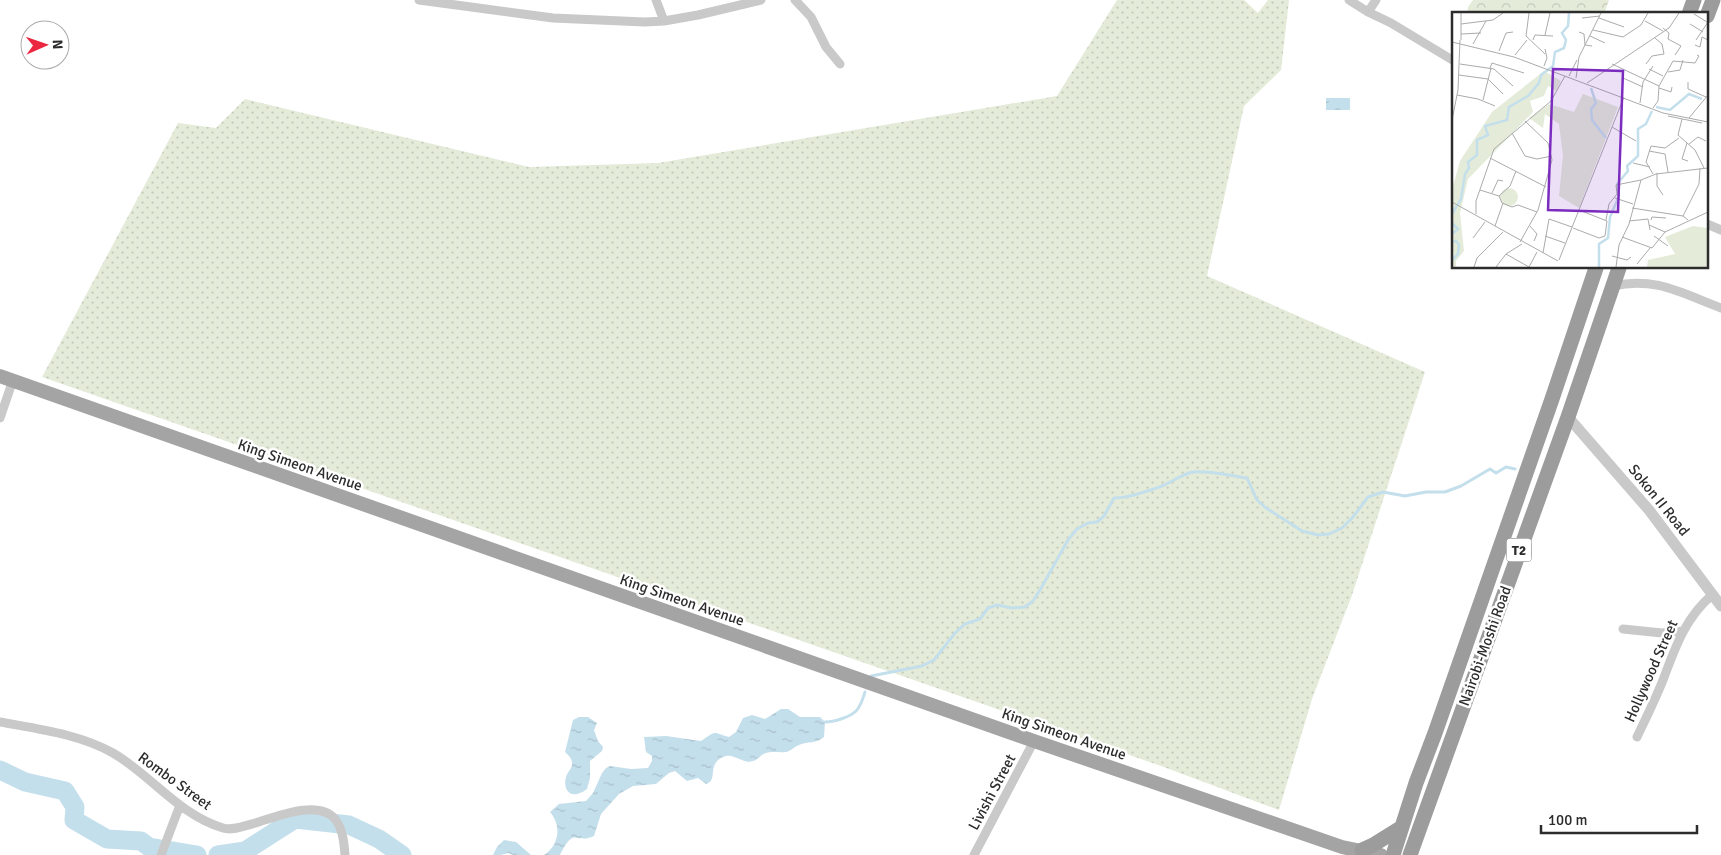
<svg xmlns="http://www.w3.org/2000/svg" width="1721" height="855" font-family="Signika,sans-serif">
<defs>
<pattern id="grass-dots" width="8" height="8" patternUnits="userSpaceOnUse" patternTransform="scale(1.25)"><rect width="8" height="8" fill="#e4ebd9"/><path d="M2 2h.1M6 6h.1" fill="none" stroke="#c4caba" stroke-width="1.8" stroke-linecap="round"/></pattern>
<pattern id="forest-crowns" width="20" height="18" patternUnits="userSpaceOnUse" patternTransform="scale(1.25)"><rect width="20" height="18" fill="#e4ebd9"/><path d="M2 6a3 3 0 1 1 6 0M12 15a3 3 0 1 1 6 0" fill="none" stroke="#c4caba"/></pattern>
<pattern id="water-ripples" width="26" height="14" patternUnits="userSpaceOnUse" patternTransform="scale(1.25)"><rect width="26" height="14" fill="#c4dfec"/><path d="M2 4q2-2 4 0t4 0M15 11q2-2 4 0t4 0" fill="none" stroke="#a9c0cb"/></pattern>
</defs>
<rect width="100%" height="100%" fill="#fff"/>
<path fill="url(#grass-dots)" d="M 1117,0 L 1244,0 L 1258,13 L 1268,0 L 1289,0 L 1281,70 L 1244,106 L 1207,276 L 1425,372 L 1352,595 L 1312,699 L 1279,810 L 1161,766 L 42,377 L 178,123 L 216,128 L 245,99 L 529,167 L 658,163 L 1057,96 Z"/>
<path fill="url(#forest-crowns)" d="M 1473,0 L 1609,0 L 1604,14 L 1467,14 L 1468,7 Z"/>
<path fill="url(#water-ripples)" d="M 1326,98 L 1350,98 L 1350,110 L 1326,110 Z
M 781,709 L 788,709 L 800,717 L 820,717 L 825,722 L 824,737 C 816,744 808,741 799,745 C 794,747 791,751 786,752 C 779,753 772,751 766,753 C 761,754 758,760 753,761 C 743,765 734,752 723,757 C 706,765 719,780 706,784 L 698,778 L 687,781 L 675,771 L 669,773 L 656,784 L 633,786 L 619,794 L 601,814 L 594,836 C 575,845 575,825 560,855 L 544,855 C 559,845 562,826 550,812 L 559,804 L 586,801 L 593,793 L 602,773 L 606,768 L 610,766 L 631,769 L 648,768 L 652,761 L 652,756 L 646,752 L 644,737 L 666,736 L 701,741 C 717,730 712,732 729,737 L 736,732 L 743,718 L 752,715 L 765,719 Z
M 579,717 L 588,717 L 597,723 L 594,730 L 598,741 L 603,747 L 602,751 L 590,761 L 590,778 L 587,789 C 584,791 583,792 580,793 C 568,798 563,787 566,777 C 568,771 573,768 572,762 C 571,757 568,755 565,752 L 573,720 Z
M 504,840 L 516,842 L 531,855 L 513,855 L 508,853 L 501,855 L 493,855 L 497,847 Z"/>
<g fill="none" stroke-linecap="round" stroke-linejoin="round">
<path stroke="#c4dfec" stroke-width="3" d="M 871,676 L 922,666 L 934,660 L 955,633 L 965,624 L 980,619 L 988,608 L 997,605 L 1012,608 L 1025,607 L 1033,601 L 1040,590 L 1068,540 L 1077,529 L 1088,523 L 1097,522 L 1104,516 L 1114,498 C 1129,498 1148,491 1162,486 C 1172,482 1182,474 1193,472 C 1208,470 1232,476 1247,478 L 1257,500 L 1266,508 L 1302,531 L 1318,535 L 1329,534 L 1342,528 L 1353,517 L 1368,497 L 1383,492 L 1405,496 L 1426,492 L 1445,492 L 1461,486 L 1490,469 L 1496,473 L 1506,467 L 1515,469
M 825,722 C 834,722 850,717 856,711 C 861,706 863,698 865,692"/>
<path stroke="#c4dfec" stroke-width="19" d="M 0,770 L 25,782 L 65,791 L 75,807 L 74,820 L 107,839 L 141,841 L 149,847 L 197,855
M 218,855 L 245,851 L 295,819 L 349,825 L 379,839 L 402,855"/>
<path stroke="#c9c9c9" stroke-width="9" d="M 419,0 L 553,18 L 645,22 L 664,21 L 698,15 L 761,0
M 656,0 L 664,21
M 795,0 L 811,17 L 826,47 L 840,64
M 1349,0 L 1368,12 L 1391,23 L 1454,61
M 1368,12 L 1376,0
M 1707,224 L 1721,230
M 1613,286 C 1655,276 1683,294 1721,308
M 0,418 L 13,380
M 1623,629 L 1662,633 L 1683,631
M 0,722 C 38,729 79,734 113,753 C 151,775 179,815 223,828 C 232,831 243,826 252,824 C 273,818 318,798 335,819 C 343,829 344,843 345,855
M 1637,737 C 1646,718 1655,700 1663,680 C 1675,648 1685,618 1712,595
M 161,855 L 180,805
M 974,855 L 1034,741"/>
<path stroke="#c9c9c9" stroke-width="11" d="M 1568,417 L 1649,510 L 1721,606"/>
<path stroke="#a4a4a4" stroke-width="14" d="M 0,376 L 1034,741 L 1342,847 L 1381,855"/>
<path stroke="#9c9c9c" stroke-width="15" d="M 1689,14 L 1694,0
M 1707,16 L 1713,0
M 1362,850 L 1373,845 L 1402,827
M 1393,855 L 1416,783 L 1435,733 L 1552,399 L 1596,268
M 1410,855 L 1568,417 L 1619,268"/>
</g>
<g text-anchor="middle" stroke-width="5" stroke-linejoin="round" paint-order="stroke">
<rect fill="#fff" stroke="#6b6b6b" stroke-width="1" x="1506.5" y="538.5" width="25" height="23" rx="4"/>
<g font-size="14" font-weight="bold" fill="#2c2c2c">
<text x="1519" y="555">T2</text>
</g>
<g font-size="15" fill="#2c2c2c" stroke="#fff">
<text transform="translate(300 465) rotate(19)" y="5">King Simeon Avenue</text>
<text transform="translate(1659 500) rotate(51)" y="5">Sokon II Road</text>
<text transform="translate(682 600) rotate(19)" y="5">King Simeon Avenue</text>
<text transform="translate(1485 646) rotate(-70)" y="5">Nairobi-Moshi Road</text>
<text transform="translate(1651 671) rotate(-66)" y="5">Hollywood Street</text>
<text transform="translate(1064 734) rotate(19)" y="5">King Simeon Avenue</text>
<text transform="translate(175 781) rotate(36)" y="5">Rombo Street</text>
<text transform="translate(992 792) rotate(-62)" y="5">Livishi Street</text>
</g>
</g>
<g transform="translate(1452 12)">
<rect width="256" height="256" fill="#fff"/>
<path d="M 131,82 L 166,95 L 127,196 L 107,184 L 111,144 L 107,112 L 93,102 L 101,95 L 97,92 L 122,100 Z" fill="#e4ebd9"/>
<path d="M 92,59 L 109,69 L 104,79 L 96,74 L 92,84 L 78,89 L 81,100 L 16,167 L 8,201 L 12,239 L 4,249 L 4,255 L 0,255 L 0,178 L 8,149 L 40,100 ZM 241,214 L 256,216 L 256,255 L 195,255 L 196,248 L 223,242 L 213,225 Z" fill="#e4ebd9"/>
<path d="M 97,92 L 101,95 L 93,102 L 91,116 L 77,106 ZM48 185a9 9 0 1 1 18 0a9 9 0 1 1-18 0Z" fill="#e4ebd9"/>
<path fill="none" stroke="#c4dfec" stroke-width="2.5" d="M 139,76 L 144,91 L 139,97 L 140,108 L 154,126M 204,95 L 218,98 L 237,82 L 250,87M 0,202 L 9,187 L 13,162 L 17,156 L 16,150 L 25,143 L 25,128 L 36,123 L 33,114 L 55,108 L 57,95 L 76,84 L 87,71 L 89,63 L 101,54 L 103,40 L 112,36 L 114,28 L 110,21 L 116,14 L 117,1M 0,211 L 6,217 L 0,222M 0,230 L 4,229 L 7,233 L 6,242 L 0,248M 147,255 L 147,232 L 156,226 L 158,205 L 167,184 L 165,172 L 176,159 L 175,154 L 186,144 L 186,117 L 194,112 L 200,99"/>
<path fill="none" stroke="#ababab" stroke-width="1" d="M 77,1 L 74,24 L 93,42M 242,2 L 255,10M 130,6 L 148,4M 147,6 L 172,15M 193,9 L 211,19M 9,12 L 41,8 L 51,1M 238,12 L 251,20M 211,16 L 217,21 L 216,27 L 229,34 L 223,43M 141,18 L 171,25 L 189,13 L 196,1M 127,20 L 132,22 L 133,33 L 140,34M 9,22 L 29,21M 93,23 L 98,1M 138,24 L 153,31M 9,28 L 9,1M 81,28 L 83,23 L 101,24M 244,28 L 256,10M 0,30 L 62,45 L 211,101 L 256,110M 21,32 L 34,9M 243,33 L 248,35 L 250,25 L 256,28M 47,39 L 54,21 L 61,20M 63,43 L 75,28M 8,52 L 42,57 L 61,74M 160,52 L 207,74 L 206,89 L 201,96M 194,52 L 200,44 L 212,42 L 210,32 L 203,26M 92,54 L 95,46 L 93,37M 38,56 L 40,51 L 72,61M 197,57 L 211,64M 216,60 L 228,58 L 231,48M 7,63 L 36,67 L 51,82M 117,64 L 125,48M 124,66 L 127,45 L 149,1M 171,66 L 191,75M 236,70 L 236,77 L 254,85M 135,71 L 217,16 L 227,1M 207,74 L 221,49 L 243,51 L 247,44 L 245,43M 207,76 L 219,80 L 220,75M 5,83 L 26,87 L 43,94M 31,88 L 39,56M 188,91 L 191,70 L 201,54M 216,104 L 250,111M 237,106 L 256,83M 230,107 L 226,123 L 243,138 L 252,156M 0,108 L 6,78 L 8,28M 160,115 L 184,129M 60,121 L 73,144 L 85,147 L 100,144M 235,131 L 230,147 L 236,149M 237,132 L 246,125 L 254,129M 197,139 L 213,142 L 216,160M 38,146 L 94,175M 181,151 L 198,155M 205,161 L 205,174 L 211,183M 201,162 L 194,150 L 199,134 L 213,136 L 227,126M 28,178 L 47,184 L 50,191 L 60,195 L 66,193 L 85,200M 40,181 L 46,168 L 51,169M 47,184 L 58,174 L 64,159M 163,186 L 181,192M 0,190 L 106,249M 180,196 L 231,204M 24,202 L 24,189 L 42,137 L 99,89 L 113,64M 154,208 L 157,192 L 165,182 L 164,173 L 189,168M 199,208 L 200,205 L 214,206M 236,208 L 231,204 L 247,172 L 248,156M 177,209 L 196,207 L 198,218M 197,213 L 213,220M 43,214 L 51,191M 78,214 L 85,222 L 82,229M 121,216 L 147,226 L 153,224 L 155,209 L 127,198M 93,224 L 113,231M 202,224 L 216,234M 170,225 L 200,236 L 213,220 L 256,200M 21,226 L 33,210M 68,230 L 86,198 L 100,148 L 96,131 L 73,109M 91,241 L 97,207 L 120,215M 54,242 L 77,255M 160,244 L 175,248 L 179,245M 107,248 L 172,85M 185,252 L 198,236M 22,255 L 25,246 L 51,220M 44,255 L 54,242 L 70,232M 77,255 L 85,240M 164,255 L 167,233 L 177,212 L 189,168 L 204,162 L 256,156"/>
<path fill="#7b2cbf" fill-opacity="0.15" stroke="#7b2cbf" stroke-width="2.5" d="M 101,57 L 171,59 L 166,200 L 96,198 Z"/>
<rect width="256" height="256" fill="none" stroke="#2c2c2c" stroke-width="2.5"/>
</g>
<g transform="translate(45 45) rotate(88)"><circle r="24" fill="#ffffff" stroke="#ababab"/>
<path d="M0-4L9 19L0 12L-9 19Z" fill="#eb2640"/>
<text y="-8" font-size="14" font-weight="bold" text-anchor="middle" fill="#2c2c2c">N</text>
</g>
<path d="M1541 825v8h156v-8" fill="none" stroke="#2c2c2c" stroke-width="2.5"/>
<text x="1548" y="825" font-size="15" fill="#2c2c2c" stroke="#ffffff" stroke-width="4" paint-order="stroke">100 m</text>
</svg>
